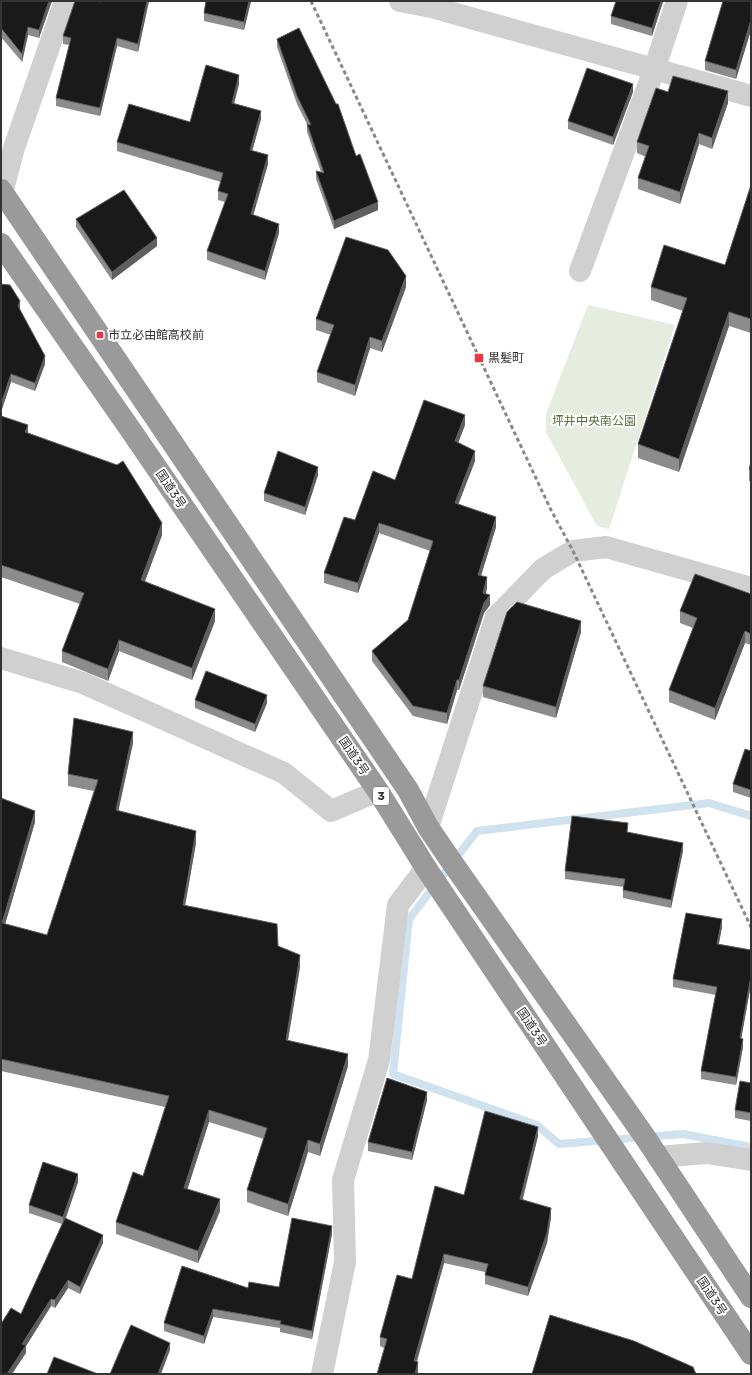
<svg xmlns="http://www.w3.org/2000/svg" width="752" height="1375" font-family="Rubik,'Noto Sans JP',sans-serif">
<rect width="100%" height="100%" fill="#fff"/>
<path fill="#e6ecdf" d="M 588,305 L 675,325 L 609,529 L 597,526 L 546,432 L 546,414 Z"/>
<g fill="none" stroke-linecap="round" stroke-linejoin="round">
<path stroke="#cfe2ee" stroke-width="8" d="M 751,816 L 709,803 L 477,831 L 409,919 L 393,1074 L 537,1125 L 559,1144 L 683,1134 L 751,1147"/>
<path stroke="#d0d0d0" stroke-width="22" d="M 400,1 L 431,7 L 751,96
M 1,197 L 14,148 L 65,1
M 580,271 L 654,70 L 677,1
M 1,658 L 83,683 L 284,773 L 331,811 L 378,791
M 428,827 L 496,617 L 543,569 L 573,551 L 606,547 L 751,588
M 658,1157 L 706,1153 L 751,1160
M 322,1374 L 345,1262 L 343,1180 L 379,1060 L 398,905 L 426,868"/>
<path stroke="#9a9a9a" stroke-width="22" d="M 1,190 L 408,790 L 428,827 L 449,858 L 645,1137 L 751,1297
M 1,244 L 130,429 L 378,791 L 426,868 L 751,1354"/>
<path stroke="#888" stroke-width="3" stroke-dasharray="4 3" stroke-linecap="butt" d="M 311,1 L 551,510 L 573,551 L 751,927"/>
</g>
<path fill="#8c8c8c" d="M 1,1 L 52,1 L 39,38 L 28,35 L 22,62 L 1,37 Z
M 149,1 L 138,52 L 117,46 L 100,116 L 56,106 L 56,98 L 69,45 L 63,44 L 63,36 L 101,2 Z
M 251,1 L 244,30 L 204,21 L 204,13 Z
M 663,1 L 652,36 L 611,24 L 611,16 Z
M 751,1 L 751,30 L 736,79 L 705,70 L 705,61 Z
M 277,39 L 356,156 L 378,210 L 334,229 L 316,179 L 316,171 L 321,172 L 307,132 L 307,124 L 297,104 L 277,47 Z
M 239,84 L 234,103 L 261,119 L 252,151 L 268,164 L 253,215 L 279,233 L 265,280 L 207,260 L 207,251 L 225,202 L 218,200 L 218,191 L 221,182 L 117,151 L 117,142 L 190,122 Z
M 633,92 L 613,145 L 568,129 L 568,121 Z
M 668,92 L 728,103 L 712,149 L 699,144 L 680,204 L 638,189 L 638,178 L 646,157 L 637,153 L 637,142 Z
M 751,185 L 751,333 L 729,326 L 679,472 L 638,458 L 638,444 L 683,311 L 651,300 L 651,287 L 725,265 Z
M 76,219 L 157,246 L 112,280 L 76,227 Z
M 1,284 L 20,310 L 45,364 L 35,391 L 11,382 L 1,412 Z
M 406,287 L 382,352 L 370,348 L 355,396 L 317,382 L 317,372 L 331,335 L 316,330 L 316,319 Z
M 1,416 L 28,433 L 162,535 L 145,581 L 215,621 L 192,680 L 119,651 L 108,681 L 62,662 L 62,651 L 80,604 L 1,577 Z
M 465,425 L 458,443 L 475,461 L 458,504 L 496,527 L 481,576 L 487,588 L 486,593 L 490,605 L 484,613 L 459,690 L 457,690 L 447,724 L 413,716 L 372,661 L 372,651 L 408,620 L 430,551 L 379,533 L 358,593 L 324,583 L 324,573 L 355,520 L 395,480 Z
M 751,462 L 751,481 L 749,481 L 749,469 Z
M 318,475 L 305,515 L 264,501 L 264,493 Z
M 751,594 L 751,645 L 745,643 L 715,720 L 669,702 L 669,690 L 693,628 L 680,623 L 680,611 Z
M 581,632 L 556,718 L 483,697 L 483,686 Z
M 195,700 L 267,703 L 255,732 L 195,708 Z
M 133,743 L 118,811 L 196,843 L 185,906 L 278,946 L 300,967 L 288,1040 L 348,1066 L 320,1156 L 308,1152 L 288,1216 L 247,1202 L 247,1190 L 264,1139 L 209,1122 L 187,1189 L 220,1211 L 198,1263 L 116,1234 L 116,1222 L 143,1176 L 165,1107 L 1,1071 L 1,798 L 35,822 L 5,924 L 47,935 L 94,791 L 68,786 L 68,774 Z
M 751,751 L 751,798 L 733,792 L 733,784 Z
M 628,832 L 683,851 L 671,908 L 623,898 L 623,890 L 624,887 L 565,879 L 565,871 Z
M 722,927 L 719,944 L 751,950 L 751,984 L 741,1038 L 743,1047 L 736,1085 L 701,1079 L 701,1071 L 716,995 L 673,987 L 673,979 Z
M 751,1083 L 751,1121 L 735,1118 L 735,1110 Z
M 427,1100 L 412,1160 L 368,1151 L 368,1142 Z
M 538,1136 L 523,1199 L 551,1217 L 547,1243 L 528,1296 L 485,1284 L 485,1272 L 444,1263 L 417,1362 L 418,1372 L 384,1348 L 380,1346 L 380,1337 L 412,1279 L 464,1195 Z
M 78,1182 L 66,1218 L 103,1243 L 80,1294 L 68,1288 L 55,1308 L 51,1306 L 26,1346 L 26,1353 L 1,1374 L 1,1324 L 21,1314 L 62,1224 L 29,1213 L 29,1205 Z
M 332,1234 L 312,1339 L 280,1332 L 280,1328 L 213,1317 L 204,1344 L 164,1331 L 164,1323 L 248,1288 L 279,1287 Z"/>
<path fill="#5f5f5f" d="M 49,1 L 52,1 L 39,38 L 39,30 Z
M 147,1 L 149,1 L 138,52 L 138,44 Z
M 249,1 L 251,1 L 244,30 L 244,22 Z
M 661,1 L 663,1 L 663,2 L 652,36 L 652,28 Z
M 751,20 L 751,30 L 736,79 L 736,70 Z
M 28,27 L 28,35 L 22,62 L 22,54 Z
M 117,38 L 117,46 L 100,116 L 100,108 Z
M 239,75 L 239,84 L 232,112 L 232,103 Z
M 633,84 L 633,92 L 613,145 L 613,137 Z
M 728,91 L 728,103 L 712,149 L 712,138 Z
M 261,111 L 261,119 L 250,159 L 250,150 Z
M 699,133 L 699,144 L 680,204 L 680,192 Z
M 268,155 L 268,164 L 251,223 L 251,214 Z
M 378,202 L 378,210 L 334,229 L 334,221 Z
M 279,224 L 279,233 L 265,280 L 265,271 Z
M 157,238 L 157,246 L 112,280 L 112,272 Z
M 406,276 L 406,287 L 382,352 L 382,341 Z
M 20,301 L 20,309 L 18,314 L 18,306 Z
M 729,312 L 729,326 L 679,472 L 679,459 Z
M 370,337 L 370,348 L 355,396 L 355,385 Z
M 45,356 L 45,364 L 35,391 L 35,383 Z
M 11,374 L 11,382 L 1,412 L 1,404 Z
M 465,415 L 465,425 L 455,451 L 455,441 Z
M 28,425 L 28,437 L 25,432 Z
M 475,451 L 475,461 L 455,513 L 455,503 Z
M 318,467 L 318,475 L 305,515 L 305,507 Z
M 496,517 L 496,527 L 478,585 L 478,575 Z
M 162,523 L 162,535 L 141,592 L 141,580 Z
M 379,523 L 379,533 L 358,593 L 358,583 Z
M 487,577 L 487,588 L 483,603 L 483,593 Z
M 490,595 L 490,605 L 484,613 L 459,690 L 459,680 L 484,603 Z
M 215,609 L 215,621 L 192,680 L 192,668 Z
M 581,621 L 581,632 L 556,718 L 556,707 Z
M 745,631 L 745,643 L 715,720 L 715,708 Z
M 119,640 L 119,651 L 108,681 L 108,669 Z
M 457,680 L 457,690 L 447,724 L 447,713 Z
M 267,695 L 267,703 L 255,732 L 255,724 Z
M 133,732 L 133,743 L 116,822 L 116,810 Z
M 35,811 L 35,822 L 2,935 L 2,923 Z
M 196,831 L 196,843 L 183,917 L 183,905 Z
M 683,843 L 683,851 L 671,908 L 671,900 Z
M 722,919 L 722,927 L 717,952 L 717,944 Z
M 300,955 L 300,967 L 286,1052 L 286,1040 Z
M 751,976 L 751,984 L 740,1046 L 740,1038 Z
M 743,1039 L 743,1047 L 736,1085 L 736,1077 Z
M 348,1054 L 348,1066 L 320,1156 L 320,1144 Z
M 427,1092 L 427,1100 L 412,1160 L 412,1152 Z
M 209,1110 L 209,1122 L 184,1200 L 184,1188 Z
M 538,1127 L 538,1136 L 520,1208 L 520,1199 Z
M 308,1140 L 308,1152 L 288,1216 L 288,1204 Z
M 78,1174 L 78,1182 L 63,1225 L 63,1217 Z
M 220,1199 L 220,1211 L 198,1263 L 198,1251 Z
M 551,1208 L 551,1217 L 547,1243 L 528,1296 L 528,1287 Z
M 332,1226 L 332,1234 L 312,1339 L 312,1331 Z
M 103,1235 L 103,1243 L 80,1294 L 80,1287 Z
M 444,1254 L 444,1263 L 414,1370 L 414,1361 Z
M 68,1280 L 68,1288 L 55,1308 L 55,1300 Z
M 51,1299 L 51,1306 L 26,1346 L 26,1353 L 12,1374 L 7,1374 L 22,1344 Z
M 213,1309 L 213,1317 L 204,1344 L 204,1336 Z
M 170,1343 L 170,1350 L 161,1374 L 158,1374 Z
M 418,1362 L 418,1374 L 415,1374 Z"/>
<path fill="#1a1a1a" stroke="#5f5f5f" d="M 1,1 L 49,1 L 39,30 L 28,27 L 22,54 L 1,28 Z
M 75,1 L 97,1 L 101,2 L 101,1 L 147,1 L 138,44 L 117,38 L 100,108 L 56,98 L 71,38 L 63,36 Z
M 206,1 L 249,1 L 244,22 L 204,13 Z
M 616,1 L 661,1 L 652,28 L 611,16 Z
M 723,1 L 751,1 L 751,20 L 736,70 L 705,61 Z
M 299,28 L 336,104 L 338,104 L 356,156 L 360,154 L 378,202 L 334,221 L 316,171 L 324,173 L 307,124 L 311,125 L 297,96 L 277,39 Z
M 206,65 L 239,75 L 232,103 L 261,111 L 250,150 L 268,155 L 251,214 L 279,224 L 265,271 L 207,251 L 228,194 L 218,191 L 223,173 L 117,142 L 129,104 L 190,122 Z
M 587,68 L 633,84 L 613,137 L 568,121 Z
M 673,76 L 728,91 L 712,138 L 699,133 L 680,192 L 638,178 L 649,146 L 637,142 L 656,88 L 668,92 Z
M 751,185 L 751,319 L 729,312 L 679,459 L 638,444 L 687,298 L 651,287 L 664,245 L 725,265 Z
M 124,190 L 157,238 L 112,272 L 76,219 Z
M 346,237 L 388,250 L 406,276 L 382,341 L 370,337 L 355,385 L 317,372 L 334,325 L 316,319 Z
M 1,284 L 10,285 L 20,301 L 18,306 L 45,356 L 35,383 L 11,374 L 1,404 Z
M 424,400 L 465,415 L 455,441 L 475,451 L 455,503 L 496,517 L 478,575 L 487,577 L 483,593 L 490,595 L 484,603 L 459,680 L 457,680 L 447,713 L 413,706 L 372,651 L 408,620 L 433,541 L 379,523 L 358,583 L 324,573 L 344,517 L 355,520 L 373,471 L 395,480 Z
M 1,416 L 28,425 L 25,432 L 117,465 L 123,461 L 162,523 L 141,580 L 215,609 L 192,668 L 119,640 L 108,669 L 62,651 L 84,593 L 1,565 Z
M 278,451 L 318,467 L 305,507 L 264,493 Z
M 751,462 L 751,470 L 749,469 Z
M 695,574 L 751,594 L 751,634 L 745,631 L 715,708 L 669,690 L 697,618 L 680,611 Z
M 517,602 L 581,621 L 556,707 L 483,686 L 507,612 Z
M 206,671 L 267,695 L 255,724 L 195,700 Z
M 74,718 L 133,732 L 116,810 L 196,831 L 183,905 L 277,924 L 278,946 L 300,955 L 286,1040 L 348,1054 L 320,1144 L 308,1140 L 288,1204 L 247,1190 L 267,1128 L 209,1110 L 184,1188 L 220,1199 L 198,1251 L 116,1222 L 133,1172 L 143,1176 L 169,1096 L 1,1059 L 1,798 L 35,811 L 2,923 L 47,935 L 98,780 L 68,774 Z
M 745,749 L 751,751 L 751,790 L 733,784 Z
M 572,816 L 628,823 L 627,832 L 683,843 L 671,900 L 623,890 L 625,879 L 565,871 Z
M 686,913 L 722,919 L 717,944 L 751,950 L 751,976 L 740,1038 L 743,1039 L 736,1077 L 701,1071 L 717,987 L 673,979 Z
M 387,1078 L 427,1092 L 412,1152 L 368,1142 Z
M 740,1081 L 751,1083 L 751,1113 L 735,1110 Z
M 485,1111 L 538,1127 L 520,1199 L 551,1208 L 547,1233 L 528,1287 L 485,1275 L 488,1264 L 444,1254 L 414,1361 L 418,1362 L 415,1374 L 377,1374 L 387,1339 L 380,1337 L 397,1275 L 412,1279 L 435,1186 L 464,1195 Z
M 43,1162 L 78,1174 L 63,1217 L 29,1205 Z
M 65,1218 L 103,1235 L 80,1287 L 68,1280 L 55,1300 L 51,1299 L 22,1344 L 26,1345 L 7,1374 L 1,1374 L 1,1333 L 2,1332 L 1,1332 L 1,1324 L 11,1308 L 21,1314 Z
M 292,1218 L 332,1226 L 312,1331 L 280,1324 L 281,1321 L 213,1309 L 204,1336 L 164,1323 L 182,1266 L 248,1288 L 249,1282 L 279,1287 Z
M 550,1315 L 634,1341 L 693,1367 L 696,1374 L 532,1374 Z
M 131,1325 L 170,1343 L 158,1374 L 110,1374 Z
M 54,1357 L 98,1374 L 47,1374 Z"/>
<g fill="#e63946" stroke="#fff" stroke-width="1.5">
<rect x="96" y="331" width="8" height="8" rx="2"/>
<rect x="474" y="353" width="10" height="10" rx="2"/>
</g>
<g text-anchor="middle" stroke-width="4" stroke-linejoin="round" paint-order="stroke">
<rect fill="#fff" stroke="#707070" stroke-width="1" x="373" y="787" width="16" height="18" rx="3"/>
<g font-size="11" font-weight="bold" fill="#333">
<text x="381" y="800">3</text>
</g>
<g font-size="12" fill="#333" stroke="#fff" text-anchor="start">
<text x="108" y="339">市立必由館高校前</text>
<text x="488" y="362">黒髪町</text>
</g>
<g font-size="12" fill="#56703f" stroke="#fff">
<text x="594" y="425">坪井中央南公園</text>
</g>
<g font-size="12" fill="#333" stroke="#fff">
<text transform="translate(171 489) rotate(56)" y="4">国道3号</text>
<text transform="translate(354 756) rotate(56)" y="4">国道3号</text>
<text transform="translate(532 1027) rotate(56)" y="4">国道3号</text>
<text transform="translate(712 1296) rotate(56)" y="4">国道3号</text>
</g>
</g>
<rect width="752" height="1375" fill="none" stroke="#333333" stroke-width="4"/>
</svg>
